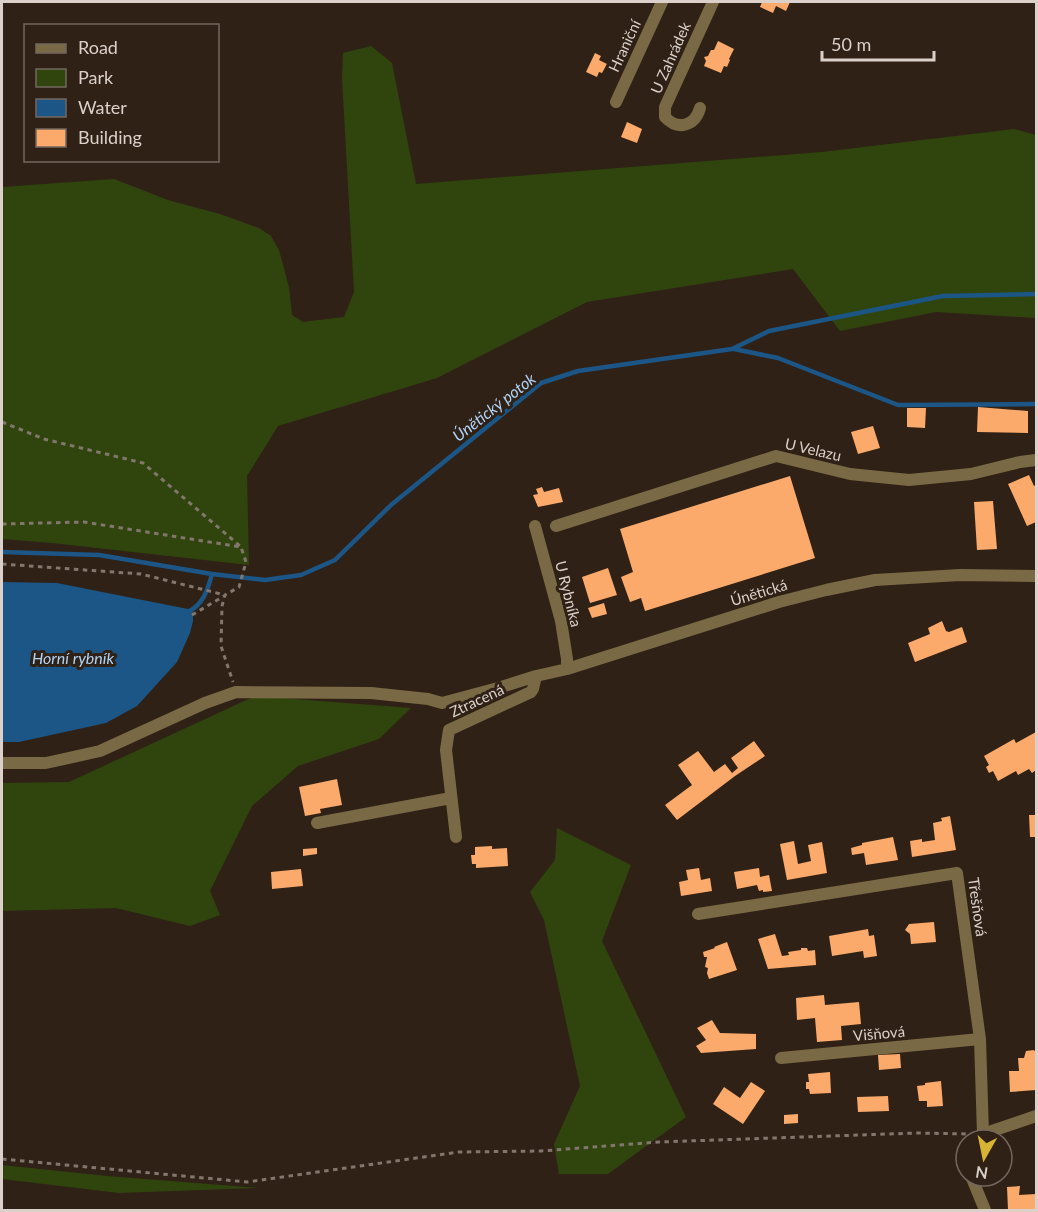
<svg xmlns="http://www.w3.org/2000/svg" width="1038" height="1212" font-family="Lato,sans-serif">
<rect width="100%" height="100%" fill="#2f2116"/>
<path fill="#30450e" d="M 371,46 L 392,63 L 416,184 L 822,152 L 1014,129 L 1036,135 L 1036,318 L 936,312 L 840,331 L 793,269 L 587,302 L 437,378 L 278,426 L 247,476 L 249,565 L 52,543 L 2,539 L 2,187 L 114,179 L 168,200 L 220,214 L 259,228 L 271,236 L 279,250 L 289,287 L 292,315 L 302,321 L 302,322 L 344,317 L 354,292 L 342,79 L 343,53 Z
M 255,696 L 411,708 L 379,739 L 298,766 L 252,806 L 210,891 L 220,915 L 190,926 L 116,908 L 2,911 L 2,783 L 69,782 Z
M 557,828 L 631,865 L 602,941 L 686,1117 L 608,1174 L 559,1174 L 554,1144 L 580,1086 L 544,920 L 530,892 L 555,860 Z
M 2,1165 L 107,1176 L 259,1188 L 119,1193 L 2,1179 Z"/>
<path fill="#1b5686" d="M 2,582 L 57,583 L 193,610 L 193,621 L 190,633 L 177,662 L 137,706 L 106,723 L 19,742 L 2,742 Z"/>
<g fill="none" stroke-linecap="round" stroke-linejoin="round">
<path stroke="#1b5686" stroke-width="4.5" d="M 734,349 L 778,358 L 898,405 L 1036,404
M 2,552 L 99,555 L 212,574 L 265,580 L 301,575 L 335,560 L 391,505 L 541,383 L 578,371 L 732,349 L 769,331 L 943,296 L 1036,294
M 187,612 C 203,606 208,589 212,574"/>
</g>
<path fill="#fcaa6b" d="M 762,2 L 790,2 L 786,11 L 776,6 L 773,13 L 760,7 Z
M 676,35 L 686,40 L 682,49 L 671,45 Z
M 718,41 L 734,49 L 729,59 L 730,60 L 727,67 L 724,66 L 721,73 L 704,66 L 706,61 L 704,57 L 708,56 L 711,50 L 714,50 Z
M 595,53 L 601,56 L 599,60 L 607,64 L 602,73 L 599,72 L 597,77 L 586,72 Z
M 627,122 L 642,129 L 637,143 L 621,137 Z
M 978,407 L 1028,411 L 1028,433 L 977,432 Z
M 907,408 L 926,408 L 925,428 L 907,427 Z
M 873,426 L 880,448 L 858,454 L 851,432 Z
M 1029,475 L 1034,486 L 1036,485 L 1036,522 L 1027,526 L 1008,484 Z
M 790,476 L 815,558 L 645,611 L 641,598 L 630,602 L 621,577 L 633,572 L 620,529 Z
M 542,487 L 544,492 L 559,488 L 563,502 L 538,507 L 533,495 L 538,494 L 536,489 Z
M 993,501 L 997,549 L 977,550 L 974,502 Z
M 608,568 L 617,595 L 590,603 L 582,577 Z
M 604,603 L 607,614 L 592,618 L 588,608 Z
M 942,621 L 946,631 L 949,632 L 962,627 L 967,642 L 915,662 L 908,643 L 930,634 L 928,628 Z
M 1036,732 L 1036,770 L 1032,773 L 1029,769 L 1018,775 L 1016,771 L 998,781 L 993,771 L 989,773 L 986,767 L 989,765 L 984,756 L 1014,739 L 1016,743 Z
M 754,741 L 765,756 L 735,776 L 677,820 L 665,805 L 692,785 L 678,765 L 698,751 L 714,772 L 725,764 L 732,773 L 738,768 L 731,758 Z
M 337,779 L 342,805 L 320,809 L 321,813 L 305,816 L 299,787 Z
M 1029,815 L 1036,815 L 1036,837 L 1030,837 Z
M 950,816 L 956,850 L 912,857 L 910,841 L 922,839 L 922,842 L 935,840 L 933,823 L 942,821 L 941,818 Z
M 893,837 L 898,860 L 866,865 L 864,853 L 852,855 L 851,848 L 862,845 L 862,843 Z
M 794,841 L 798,864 L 811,861 L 808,845 L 822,842 L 827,873 L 787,880 L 780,844 Z
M 492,846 L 492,849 L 507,848 L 508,866 L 476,868 L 476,864 L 472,864 L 471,855 L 475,855 L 475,847 Z
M 317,848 L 317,854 L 303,856 L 303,849 Z
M 699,868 L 701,880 L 710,878 L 712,891 L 681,896 L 679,882 L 688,880 L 686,870 Z
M 759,868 L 760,877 L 769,875 L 772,891 L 763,892 L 763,890 L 759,891 L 757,885 L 737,889 L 734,872 Z
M 301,869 L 303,886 L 272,889 L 271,872 Z
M 934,922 L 936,942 L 911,944 L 910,934 L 905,930 L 909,924 Z
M 868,929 L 869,936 L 874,935 L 877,956 L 864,958 L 863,951 L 832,956 L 829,936 Z
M 775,934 L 782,956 L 789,955 L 788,952 L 801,950 L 801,948 L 807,948 L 808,951 L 815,950 L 816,965 L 768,969 L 758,939 Z
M 727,942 L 737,970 L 709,979 L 707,973 L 708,968 L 705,967 L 707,957 L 704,957 L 703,952 L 715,948 L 714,947 Z
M 824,995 L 825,1005 L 859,1002 L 861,1024 L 841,1026 L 842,1040 L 817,1042 L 815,1018 L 797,1020 L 796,998 Z
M 712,1020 L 720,1033 L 756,1034 L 756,1049 L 701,1053 L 696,1046 L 706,1040 L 697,1028 Z
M 1034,1050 L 1036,1053 L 1036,1090 L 1010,1092 L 1009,1071 L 1019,1071 L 1018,1058 L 1024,1058 L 1026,1051 Z
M 900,1054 L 901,1068 L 879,1070 L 878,1055 Z
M 830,1072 L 831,1093 L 810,1094 L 809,1089 L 806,1089 L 806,1082 L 809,1082 L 808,1074 Z
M 941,1081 L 943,1106 L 927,1107 L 927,1101 L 919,1101 L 917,1086 L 925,1085 L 925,1083 Z
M 751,1082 L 765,1091 L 743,1124 L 713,1104 L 724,1087 L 740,1098 Z
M 888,1096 L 889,1111 L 858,1112 L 857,1097 Z
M 798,1114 L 798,1123 L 784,1124 L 784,1115 Z
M 1020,1186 L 1019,1195 L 1036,1194 L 1036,1210 L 1008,1210 L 1007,1187 Z"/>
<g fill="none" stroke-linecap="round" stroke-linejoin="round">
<path stroke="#82766d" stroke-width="3" stroke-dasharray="4.5 4.5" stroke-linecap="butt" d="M 2,422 L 44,439 L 143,463 L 240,546
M 2,524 L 84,522 L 241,547 L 246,562 L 239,587 L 225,595 L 222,606 L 221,646 L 233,682
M 2,564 L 141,574 L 225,595
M 192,615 L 224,596
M 2,1159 L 247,1182 L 459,1152 L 541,1151 L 659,1142 L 917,1133 L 970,1134"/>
<path stroke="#796944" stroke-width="12" d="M 616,102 L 662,2
M 700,108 C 695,126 678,131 665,117 L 665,107 L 713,2
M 535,526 L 561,621 L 567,659 L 567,669
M 556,526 L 776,456 L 850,474 L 909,480 L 971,474 L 1020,462 L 1036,460
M 2,763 L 46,763 L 100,751 L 205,703 L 236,692 L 371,693 L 428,699 L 442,703 L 498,688 L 536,676 L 567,669 L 779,602 L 826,590 L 875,580 L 960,575 L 1036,576
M 317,823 L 451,798
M 456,837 L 446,750 L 449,730 L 531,692 L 533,689 L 536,676
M 698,914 L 957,873 L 980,1039 L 983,1134
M 781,1058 L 980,1039
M 980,1139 L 983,1134 L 1036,1116
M 971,1176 L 985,1210"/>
</g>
<g text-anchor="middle" stroke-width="6" stroke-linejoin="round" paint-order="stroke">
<g font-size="15" fill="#dbd1ca" stroke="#2f2116">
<text transform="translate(625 46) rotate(-65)" y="5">Hraniční</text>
<text transform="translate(671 58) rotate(-66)" y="5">U Zahrádek</text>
<text transform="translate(813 450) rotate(13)" y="5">U Velazu</text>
<text transform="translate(759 593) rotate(-17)" y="5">Únětická</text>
<text transform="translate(568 594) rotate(76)" y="5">U Rybníka</text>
<text transform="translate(477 701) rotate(-25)" y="5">Ztracená</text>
<text transform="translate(977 907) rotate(82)" y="5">Třešňová</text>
<text transform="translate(879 1034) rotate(-5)" y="5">Višňová</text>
</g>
<g font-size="16" font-style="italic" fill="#b0d4f7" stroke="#2f2116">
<text transform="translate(494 407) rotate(-38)" y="6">Únětický potok</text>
<text x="73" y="664">Horní rybník</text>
</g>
</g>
<rect width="1038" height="1212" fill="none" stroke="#dbd1ca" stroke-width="6"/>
<rect x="24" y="24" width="195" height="138" fill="#2f2116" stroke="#74675e" stroke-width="1.5"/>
<rect x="36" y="44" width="30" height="9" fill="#796944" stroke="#74675e" stroke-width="1.5"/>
<text x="78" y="54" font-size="18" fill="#dbd1ca">Road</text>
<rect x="36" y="69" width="30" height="18" fill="#30450e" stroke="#74675e" stroke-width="1.5"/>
<text x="78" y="84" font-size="18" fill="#dbd1ca">Park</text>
<rect x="36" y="99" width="30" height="18" fill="#1b5686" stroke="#74675e" stroke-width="1.5"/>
<text x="78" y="114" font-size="18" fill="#dbd1ca">Water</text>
<rect x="36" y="129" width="30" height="18" fill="#fcaa6b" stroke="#74675e" stroke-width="1.5"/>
<text x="78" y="144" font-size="18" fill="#dbd1ca">Building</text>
<g transform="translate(984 1158) rotate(189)"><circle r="28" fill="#2f2116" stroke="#74675e" stroke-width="1.5"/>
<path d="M0-4.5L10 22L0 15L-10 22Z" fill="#d8b434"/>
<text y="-9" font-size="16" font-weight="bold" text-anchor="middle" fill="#dbd1ca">N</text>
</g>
<path d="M822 51v9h112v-9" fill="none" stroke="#dbd1ca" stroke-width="3"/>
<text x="831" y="51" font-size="18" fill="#dbd1ca" stroke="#2f2116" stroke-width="4.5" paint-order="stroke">50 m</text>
</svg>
